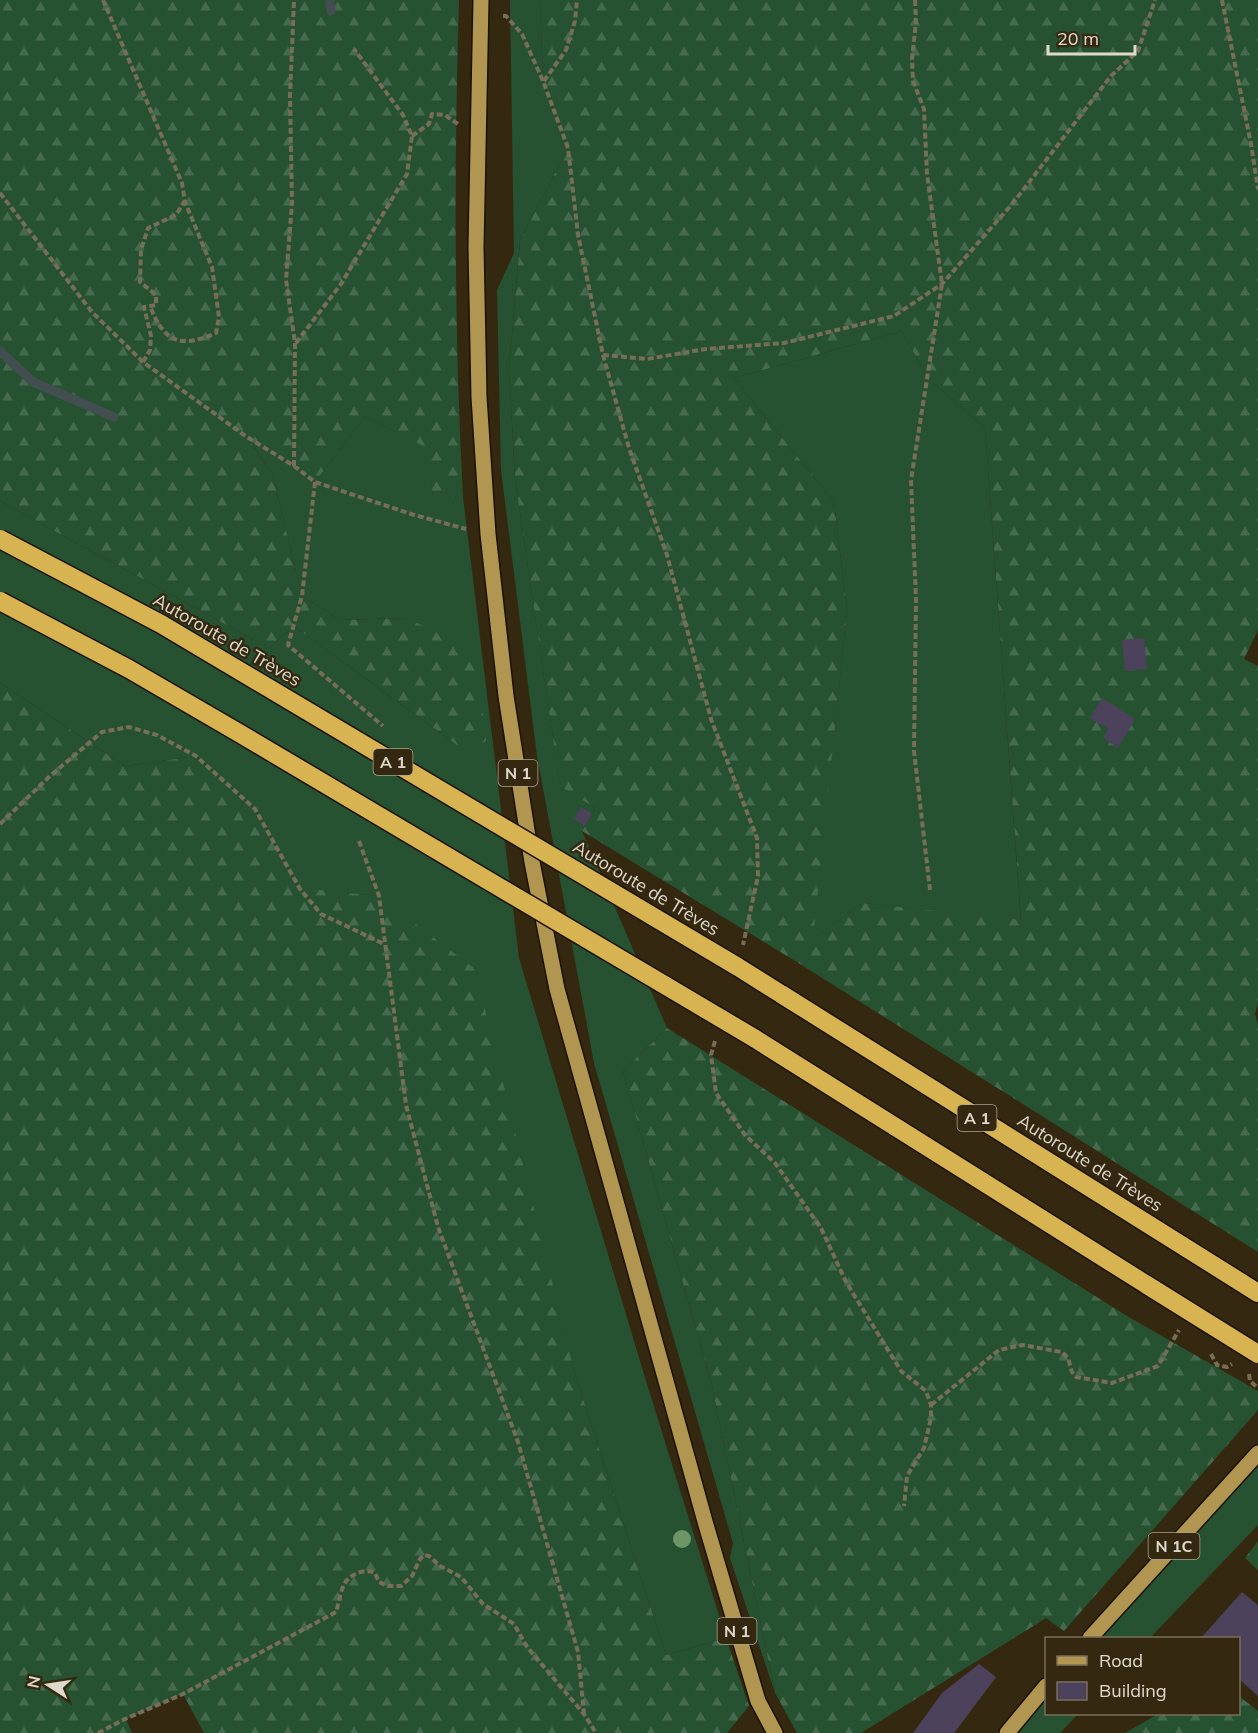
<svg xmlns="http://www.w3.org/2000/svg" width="1258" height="1733" font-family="Mulish,sans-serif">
<defs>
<pattern id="forest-firs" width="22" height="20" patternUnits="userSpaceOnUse" patternTransform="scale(1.5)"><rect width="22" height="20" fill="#265231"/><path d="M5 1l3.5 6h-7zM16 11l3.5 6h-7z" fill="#456a4e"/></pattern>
</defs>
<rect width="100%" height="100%" fill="#342910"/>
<path fill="#265231" d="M 510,0 L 540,0 L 543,81 L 568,148 L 520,241 L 509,368 L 515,479 L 560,785 L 595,808 L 582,831 L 667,1028 L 623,1071 L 712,1386 L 775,1693 L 730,1558 L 733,1543 L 594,1063 L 537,756 L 501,470 L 497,290 L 514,253 Z
M 902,331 L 927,377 L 985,428 L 1021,921 L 863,903 L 812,940 L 847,610 L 834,502 L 734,378 Z
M 365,416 L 428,448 L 433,498 L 463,497 L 519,958 L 643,1371 L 726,1638 L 666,1655 L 574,1371 L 379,896 L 300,889 L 255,809 L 196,756 L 125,766 L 0,683 L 0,501 L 269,648 L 294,626 L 465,751 L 407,618 L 340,620 L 302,596 L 273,475 L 247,437 L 294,466 L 315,482 Z
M 1258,1453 L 1258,1525 L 1150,1638 L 1090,1638 Z
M 1046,1686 L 1046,1714 L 1078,1714 L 1060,1733 L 1007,1733 Z"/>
<path fill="url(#forest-firs)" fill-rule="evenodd" d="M 0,0 L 459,0 C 454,166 454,331 463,497 L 433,499 L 427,448 L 365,416 L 315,482 L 294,466 L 248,439 L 273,475 L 302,596 L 340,620 L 407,618 L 476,652 L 486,741 L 465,751 L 294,626 L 269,648 L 0,501 Z
M 540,0 L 1258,0 L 1258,630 L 1244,659 L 1258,666 L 1258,1003 L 1255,1014 L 1258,1025 L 1258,1252 L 800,964 L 582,831 L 595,808 L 560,786 L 515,479 L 509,368 L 520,241 L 568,148 L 543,81 ZM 902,331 L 927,377 L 985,428 L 1021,920 L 863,903 L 813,939 L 847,610 L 834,502 L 734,378 Z
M 0,683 L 125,766 L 196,756 L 255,809 L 300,888 L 379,896 L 475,969 L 574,1371 L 666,1655 L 726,1638 L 749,1706 L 727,1733 L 204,1733 L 183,1694 L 126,1719 L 132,1733 L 0,1733 Z
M 667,1028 L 1127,1316 L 1258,1391 L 1258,1410 L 1064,1631 L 1046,1618 L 861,1733 L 797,1733 L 775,1693 L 712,1386 L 623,1071 Z
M 1258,1541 L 1258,1570 L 1245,1558 Z
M 1239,1696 L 1258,1711 L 1258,1733 L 1125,1733 L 1158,1714 L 1238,1714 Z"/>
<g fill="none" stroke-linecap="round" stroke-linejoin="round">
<path stroke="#434e51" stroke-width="9" d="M 330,0 L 331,11
M 0,351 L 33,382 L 114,417"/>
</g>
<path fill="#4c425b" d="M 1144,638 L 1147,669 L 1125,671 L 1122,640 Z
M 1102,698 L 1135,719 L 1118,748 L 1103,738 L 1108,729 L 1090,718 Z
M 581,807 L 592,814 L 585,826 L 574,819 Z
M 1242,1592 L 1258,1605 L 1258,1696 L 1239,1679 L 1239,1638 L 1201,1638 Z
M 979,1664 L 996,1677 L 954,1733 L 913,1733 L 942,1693 Z"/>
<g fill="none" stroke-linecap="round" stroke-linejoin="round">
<defs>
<path id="primary" d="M 481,0 L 476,247 L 479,397 L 488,534 L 506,696 L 532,862 L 557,989 L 706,1525 L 758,1701 L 775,1733
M 1090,1638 L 1258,1453
M 1007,1733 L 1046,1686"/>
<path id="highway" d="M 781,994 L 1258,1293
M 754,1038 L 1147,1285"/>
</defs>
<use href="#primary" stroke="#1b1100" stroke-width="18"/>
<use href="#highway" stroke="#1b1100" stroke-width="21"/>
<path stroke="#776e59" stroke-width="4" stroke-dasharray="6 3" stroke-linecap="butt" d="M 103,0 L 182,183 L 185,202 L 212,267 L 219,317 L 216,333 C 180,349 164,342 150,306
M 915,0 L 916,22 L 912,59 L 913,81 L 924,109 L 927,174 L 942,284 L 911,480 L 916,600 L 914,751 L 930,890
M 1222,0 L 1251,144 L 1258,189
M 503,16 L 506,16 L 522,34 L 543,81 L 568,148 L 578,235 L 603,355 L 629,448 L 667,555 L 711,719 L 757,838 L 758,876 L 743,945
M 544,81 L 566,50 L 575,21 L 577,0
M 412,136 L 429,124 L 432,114 L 445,115 L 458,124
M 0,193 L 92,312 L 143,362 L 247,437 L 294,466 L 315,482 L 411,514 L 466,529
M 296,343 L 341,284 L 407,174 L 412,136 L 403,115 L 354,49
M 603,355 L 647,359 L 706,349 L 784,343 L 894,316 L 942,284 L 1013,203 L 1111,76 L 1138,51 L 1155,0
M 143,362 L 150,350 L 151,336 L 144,307 L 156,305 L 156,295 L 140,282 L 141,250 L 148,228 L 176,215 L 184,202
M 294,466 L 295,343 L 286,280 L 292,203 L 290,96 L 294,0
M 315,482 L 302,596 L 288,645 L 383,726
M 0,824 L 50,776 L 102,732 L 129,727 L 157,735 L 196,756 L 255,809 L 300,889 L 321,914 L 384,944
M 359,841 L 379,896 L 406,1105 L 438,1227 L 518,1442 L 578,1652 L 584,1714
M 715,1041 L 711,1055 L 716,1093 L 745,1135 L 775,1163 L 821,1228 L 846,1282 L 901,1371 L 926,1391 L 931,1405 L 931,1418 L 924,1448 L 907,1476 L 904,1506
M 1211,1354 L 1217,1365 L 1227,1367 L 1232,1364
M 1249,1374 L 1250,1381 L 1258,1388
M 931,1405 L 999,1350 L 1022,1345 L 1062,1352 L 1068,1358 L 1072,1372 L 1076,1377 L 1112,1383 L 1158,1366 L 1179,1330
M 98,1733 L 125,1719 L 183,1694 L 336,1612 C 339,1603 340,1591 345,1583 C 350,1574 366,1568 375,1573 L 379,1582 L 388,1586 L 401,1586 L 412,1576 L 420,1559 L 424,1555 L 429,1556 L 440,1566 L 461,1577 L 483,1604 L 514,1624 L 527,1647 L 584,1714 L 596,1733"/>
<use href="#primary" stroke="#b19651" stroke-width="15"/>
<use href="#highway" stroke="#d8b351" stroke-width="18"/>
<defs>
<path id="highway-bridge" d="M 0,539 L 161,624 L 738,967 L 781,994
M 0,601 L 129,669 L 239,733 L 754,1038
M 1147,1285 L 1258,1354"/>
</defs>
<use href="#highway-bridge" stroke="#1b1100" stroke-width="21" stroke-linecap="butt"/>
<use href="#highway-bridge" stroke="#d8b351" stroke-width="18"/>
</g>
<circle fill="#6d9566" cx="682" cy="1539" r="9"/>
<g text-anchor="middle" stroke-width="5" stroke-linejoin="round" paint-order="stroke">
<g fill="#342910" stroke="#aca493" stroke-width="1.5">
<rect x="373.5" y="749" width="39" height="26" rx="4.5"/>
<rect x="498.5" y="760" width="39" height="26" rx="4.5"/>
<rect x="957.5" y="1105" width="39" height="26" rx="4.5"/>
<rect x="1148.5" y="1533" width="51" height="26" rx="4.5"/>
<rect x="717.5" y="1618" width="39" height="26" rx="4.5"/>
</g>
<g font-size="16" font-weight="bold" fill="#e0d9cb">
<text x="393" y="768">A 1</text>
<text x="518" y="779">N 1</text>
<text x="977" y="1124">A 1</text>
<text x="1174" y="1552">N 1C</text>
<text x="737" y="1637">N 1</text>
</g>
<g font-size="18" fill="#e0d9cb" stroke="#342910">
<text transform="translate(227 640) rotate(30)" y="6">Autoroute de Trèves</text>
<text transform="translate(646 888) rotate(31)" y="6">Autoroute de Trèves</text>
<text transform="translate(1090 1163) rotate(32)" y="6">Autoroute de Trèves</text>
</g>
</g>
<rect x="1045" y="1637" width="195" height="78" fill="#342910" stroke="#796f5b" stroke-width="1.5"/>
<rect x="1057" y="1656" width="30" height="9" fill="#b19651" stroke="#796f5b" stroke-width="1.5"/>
<text x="1099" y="1667" font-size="18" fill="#e0d9cb">Road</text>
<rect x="1057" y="1682" width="30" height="18" fill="#4c425b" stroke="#796f5b" stroke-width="1.5"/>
<text x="1099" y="1697" font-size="18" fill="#e0d9cb">Building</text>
<g transform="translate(48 1685) rotate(282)" stroke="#342910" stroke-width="4.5" paint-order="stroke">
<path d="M0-4.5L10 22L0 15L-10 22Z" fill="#e0d9cb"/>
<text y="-9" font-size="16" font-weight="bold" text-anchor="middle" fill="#e0d9cb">N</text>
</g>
<path d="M1048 45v9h87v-9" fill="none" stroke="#e0d9cb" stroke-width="3"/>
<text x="1057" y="45" font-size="18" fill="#e0d9cb" stroke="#342910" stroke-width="4.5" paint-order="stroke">20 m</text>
</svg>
